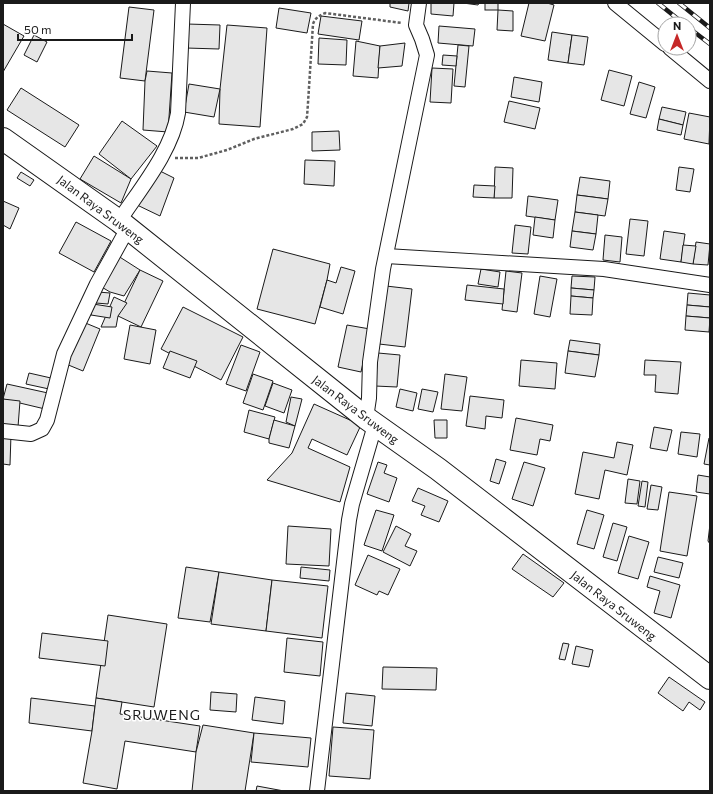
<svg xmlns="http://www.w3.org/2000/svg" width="713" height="794" font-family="Commissioner,sans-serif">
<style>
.building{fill:#e6e6e6;stroke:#1a1a1a}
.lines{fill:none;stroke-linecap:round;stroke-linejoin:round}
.minor-casing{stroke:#1a1a1a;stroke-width:16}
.trunk-casing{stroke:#1a1a1a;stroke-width:24}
.path{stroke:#5f5f5f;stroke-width:2.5;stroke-dasharray:3 2;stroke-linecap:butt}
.minor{stroke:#fff;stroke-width:14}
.trunk{stroke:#fff;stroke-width:22}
.rail-casing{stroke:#1a1a1a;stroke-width:4.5}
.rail{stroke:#fff;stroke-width:3;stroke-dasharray:9;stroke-linecap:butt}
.labels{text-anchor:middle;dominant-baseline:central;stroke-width:3;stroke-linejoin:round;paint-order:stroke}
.street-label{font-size:12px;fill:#1a1a1a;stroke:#fff}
.quarter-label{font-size:14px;letter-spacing:1px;fill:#1a1a1a;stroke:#fff}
</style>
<rect width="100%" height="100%" fill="#fff"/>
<g class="building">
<polygon points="390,3 409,3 408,11 390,7"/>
<polygon points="431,3 454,3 453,16 431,14"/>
<polygon points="463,3 479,3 478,5"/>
<rect x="485" y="3" width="13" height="7"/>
<polygon points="529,3 547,3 554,5 545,41 521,36"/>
<polygon points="129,7 154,10 145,81 120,78"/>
<polygon points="279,8 311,13 307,33 276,28"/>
<polygon points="498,10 513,11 513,31 497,30"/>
<polygon points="321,16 362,21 359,40 318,34"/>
<polygon points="3,24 24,36 3,72"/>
<polygon points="187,24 220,25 219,49 186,48"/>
<polygon points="227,25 267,28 260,127 219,124 220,89"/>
<polygon points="439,26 475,29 473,46 438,43"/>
<polygon points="552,32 572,35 568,63 548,60"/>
<polygon points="34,35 47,42 37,62 24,55"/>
<polygon points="572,35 588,37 584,65 568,63"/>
<polygon points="319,38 347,40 346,65 318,64"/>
<polygon points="356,41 380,46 378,78 353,76"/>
<polygon points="405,43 402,66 378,68 380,46"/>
<polygon points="458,45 469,46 465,87 454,86"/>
<polygon points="443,55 457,56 456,66 442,65"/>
<polygon points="432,68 453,69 451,103 430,102"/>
<polygon points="609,70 632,76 624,106 601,100"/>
<polygon points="147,71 172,73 168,132 143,130 145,81"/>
<polygon points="514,77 542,82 539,102 511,97"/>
<polygon points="639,82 655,87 646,118 630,114"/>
<polygon points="189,84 220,89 214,117 184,112"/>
<polygon points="21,88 79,125 65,147 7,110"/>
<polygon points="509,101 540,108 535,129 504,122"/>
<polygon points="662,107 686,112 683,125 659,119"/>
<polygon points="689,113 710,117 709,144 684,139"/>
<polygon points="659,119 683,125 681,135 657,130"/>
<polygon points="122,121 157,146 131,179 99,154"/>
<polygon points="339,131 340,150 312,151 312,132"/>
<polygon points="94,156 131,179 121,203 80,179"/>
<polygon points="305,160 335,161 334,186 304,184"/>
<polygon points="495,167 513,168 512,198 494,198"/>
<polygon points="679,167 694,169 690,192 676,190"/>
<polygon points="156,169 174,178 160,216 135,204"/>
<polygon points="21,172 34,180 30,186 17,178"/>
<polygon points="580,177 610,181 608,199 577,195"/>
<polygon points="474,185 495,186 494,198 473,197"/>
<polygon points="577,195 608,199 605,216 575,212"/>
<polygon points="528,196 558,200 555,220 526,216"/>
<polygon points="3,201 19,208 10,229 3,225"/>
<polygon points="575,212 598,215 596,234 572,231"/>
<polygon points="535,217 555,220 553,238 533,235"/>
<polygon points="630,219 648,221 644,256 626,254"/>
<polygon points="76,222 111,241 94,272 59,253"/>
<polygon points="515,225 531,227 528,254 512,253"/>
<polygon points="572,231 596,234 593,250 570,247"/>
<polygon points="664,231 685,234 681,262 660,259"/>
<polygon points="605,235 622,237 620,262 603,260"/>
<polygon points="696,242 710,244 708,265 693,264"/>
<polygon points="683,245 696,246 693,264 681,262"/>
<polygon points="273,249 330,264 327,280 315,324 257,309"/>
<polygon points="115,254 140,270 124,296 110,292 100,286"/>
<polygon points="341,267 355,271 343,314 320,307 327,280 336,283"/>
<polygon points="481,269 500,272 498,287 478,284"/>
<polygon points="140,270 163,281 141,327 118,316"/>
<polygon points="506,271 522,273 517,312 502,310"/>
<polygon points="540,276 557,279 550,317 534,314"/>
<polygon points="572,276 595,277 594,290 571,288"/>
<polygon points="467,285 504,289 503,304 465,300"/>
<polygon points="386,286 412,289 405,347 379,344"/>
<polygon points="571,288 594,290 593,298 571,296"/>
<polygon points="98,292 110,293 108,304 96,303"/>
<polygon points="688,293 710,295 710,307 687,305"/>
<polygon points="571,296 593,298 592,315 570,314"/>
<polygon points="114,297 127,303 118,316 116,327 101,327"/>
<polygon points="93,304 112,307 110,318 91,315"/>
<polygon points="687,305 710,307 710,318 686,316"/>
<polygon points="183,307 243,337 221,380 161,349"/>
<polygon points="686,316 710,318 709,332 685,330"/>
<polygon points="83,322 100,329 83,371 66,364"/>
<polygon points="130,325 156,330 150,364 124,359"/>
<polygon points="347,325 370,329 361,372 338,367"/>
<polygon points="570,340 600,344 599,355 568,351"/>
<polygon points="241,345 260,352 246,391 226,384"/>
<polygon points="170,351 197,361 190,378 163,368"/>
<polygon points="568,351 599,355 595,377 565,373"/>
<polygon points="378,353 400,355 397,387 375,386"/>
<polygon points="521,360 557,363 555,389 519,386"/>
<polygon points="645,360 681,362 678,394 655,392 656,375 644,375"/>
<polygon points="29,373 51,378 49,389 26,384"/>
<polygon points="253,374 273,381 263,410 243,403"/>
<polygon points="445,374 467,377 462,411 441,409"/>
<polygon points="273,383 292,390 284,413 265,406"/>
<polygon points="7,384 48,393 45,409 3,399"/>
<polygon points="400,389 417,393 413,411 396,407"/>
<polygon points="422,389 438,392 433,412 418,409"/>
<polygon points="470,396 504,400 502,418 486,416 485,429 466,426"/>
<polygon points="291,397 302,399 295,426 286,422"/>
<polygon points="3,399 20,401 18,427 3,425"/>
<polygon points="314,404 361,425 347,455 312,439 308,448 350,467 340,502 267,480 292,453"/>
<polygon points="249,410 275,417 269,439 244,432"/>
<polygon points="516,418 553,425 550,441 540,439 537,455 510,450"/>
<polygon points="274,420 295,426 289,448 269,443 269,439"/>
<polygon points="434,420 447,420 447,438 435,438"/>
<polygon points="654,427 672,430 667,451 650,448"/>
<polygon points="681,432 700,434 697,457 678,454"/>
<polygon points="3,434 11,434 10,465 3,464"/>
<polygon points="709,438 710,438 710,465 704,464"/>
<polygon points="617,442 633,445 627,475 605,470 599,499 575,494 583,452 614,458"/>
<polygon points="496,459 506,462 499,484 490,481"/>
<polygon points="378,462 387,465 384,473 397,478 389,502 367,494"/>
<polygon points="524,462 545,468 533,506 512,499"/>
<polygon points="698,475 710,477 710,494 696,492"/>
<polygon points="628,479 640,481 637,504 625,503"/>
<polygon points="642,481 648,482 645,507 638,506"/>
<polygon points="651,485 662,487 658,510 647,509"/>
<polygon points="418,488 448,501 439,522 421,515 425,506 412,501"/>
<polygon points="669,492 697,496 687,556 660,551"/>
<polygon points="376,510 394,515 382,551 364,545"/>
<polygon points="587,510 604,515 594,549 577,544"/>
<polygon points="613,523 627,527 617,561 603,557"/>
<polygon points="710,524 710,544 708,541"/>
<polygon points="288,526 331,529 329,566 286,564"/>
<polygon points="396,526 411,534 405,546 417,551 410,566 383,552"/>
<polygon points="629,536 649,542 638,579 618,573"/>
<polygon points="523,554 564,583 553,597 512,569"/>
<polygon points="368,555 400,569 388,595 379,591 377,595 355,585"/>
<polygon points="658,557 683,563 679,578 654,572"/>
<polygon points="186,567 219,572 210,622 178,618"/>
<polygon points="301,567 330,570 329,581 300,578"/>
<polygon points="219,572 272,580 266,631 211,624"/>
<polygon points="650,576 680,585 671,618 654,613 660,591 647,587"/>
<polygon points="272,580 328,586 322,638 266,631"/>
<polygon points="108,615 167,624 154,707 96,698"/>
<polygon points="42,633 108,641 105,666 39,658"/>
<polygon points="287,638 323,642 320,676 284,672"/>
<polygon points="563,643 569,644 565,660 559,659"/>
<polygon points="576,646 593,650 589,667 572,664"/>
<polygon points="383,667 437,668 436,690 382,689"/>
<polygon points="669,677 705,702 700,710 689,702 683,711 658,693"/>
<polygon points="211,692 237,694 236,712 210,710"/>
<polygon points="346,693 375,696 372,726 343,723"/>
<polygon points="255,697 285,701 283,724 252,720"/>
<polygon points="31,698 95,706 92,731 29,723"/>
<polygon points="96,698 122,702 120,714 200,726 196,752 125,741 117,789 83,783 92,731"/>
<polygon points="203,725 254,733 245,791 192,791 196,752"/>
<polygon points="333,727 374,730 370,779 329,776"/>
<polygon points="254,733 311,738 308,767 251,762"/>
<polygon points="257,786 284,791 256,791"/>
</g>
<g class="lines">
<g class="minor-casing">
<g id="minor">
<polyline points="615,3 665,44"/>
<polyline points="670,48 710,81"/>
<path d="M 119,221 C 140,189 172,151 178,113 L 183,3"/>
<polyline points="386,256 604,269 710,285"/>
<polyline points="366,418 369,398 370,362 383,269 427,55 422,39 416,25 419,3"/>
<polyline points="3,431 31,434 42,429 47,420 64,354 97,284 128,228"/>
<polyline points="317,791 349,520 352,504 375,425"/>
</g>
</g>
<g class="trunk-casing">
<polyline id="trunk" points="3,139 119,221 366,418 438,469 710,678"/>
</g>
<path class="path" d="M 175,158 L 198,158 L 227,150 L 254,139 L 293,129 L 303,124 L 307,117 L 308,103 L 313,24 C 315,18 319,16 325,13 L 402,23"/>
<use href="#minor" class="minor"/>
<use href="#trunk" class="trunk"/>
<g class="rail-casing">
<g id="rail">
<polyline points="658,3 684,24"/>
<polyline points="679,3 710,28"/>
<polyline points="689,28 710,44"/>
</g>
</g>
<use href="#rail" class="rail"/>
</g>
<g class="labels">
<g class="street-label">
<text transform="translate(101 209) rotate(37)">Jalan Raya Sruweng</text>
<text transform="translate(356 409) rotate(37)">Jalan Raya Sruweng</text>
<text transform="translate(614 605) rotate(38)">Jalan Raya Sruweng</text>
</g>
<g class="quarter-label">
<text x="162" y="714">SRUWENG</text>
</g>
</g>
<rect width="713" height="794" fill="none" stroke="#1a1a1a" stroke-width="8"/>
<g transform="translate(677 36)"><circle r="19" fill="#ffffff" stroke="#a3a3a3"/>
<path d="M0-3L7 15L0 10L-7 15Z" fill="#c62828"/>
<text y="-6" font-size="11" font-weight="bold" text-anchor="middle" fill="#1a1a1a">N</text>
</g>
<path d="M18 34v6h114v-6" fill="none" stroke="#1a1a1a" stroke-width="2"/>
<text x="24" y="34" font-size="12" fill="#1a1a1a" stroke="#ffffff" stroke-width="3" paint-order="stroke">50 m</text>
</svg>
